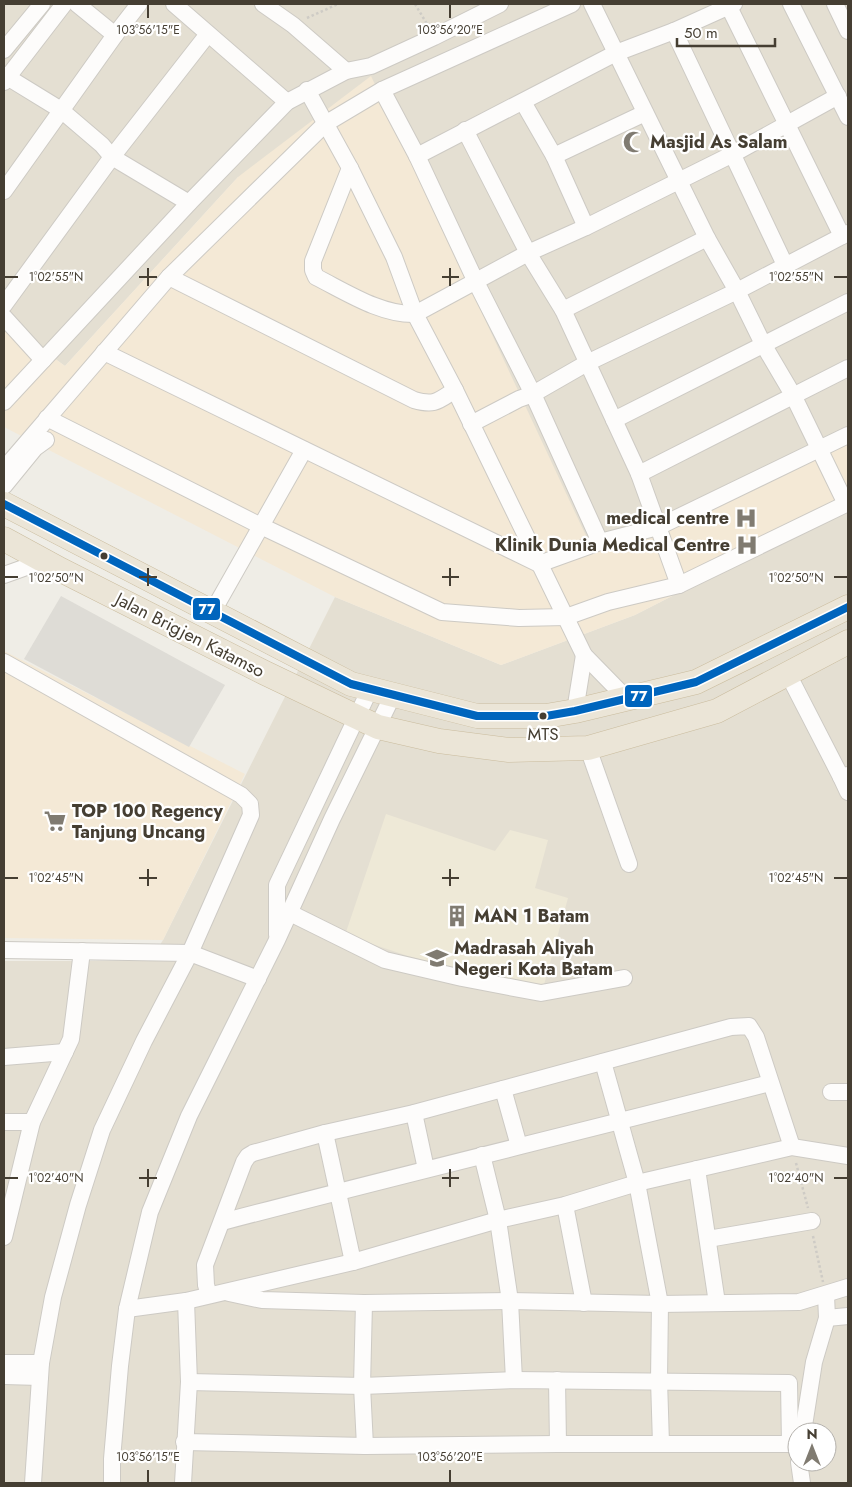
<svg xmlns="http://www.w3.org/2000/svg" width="852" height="1487" font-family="Jost,sans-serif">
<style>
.residential{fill:#e4dfd2;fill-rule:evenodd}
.commercial{fill:#f4e9d6}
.education{fill:#eee9d7}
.parking{fill:#dedcd6}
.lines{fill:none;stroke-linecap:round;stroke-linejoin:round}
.minor-casing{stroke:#cdcac4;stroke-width:18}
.highway-casing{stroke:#cabc9e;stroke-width:25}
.path{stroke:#cecbc5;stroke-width:2.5;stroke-dasharray:2.5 2.5;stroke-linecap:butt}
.minor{stroke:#fdfcfb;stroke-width:16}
.highway{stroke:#ebe5d7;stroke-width:24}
.bus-1-casing{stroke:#fff;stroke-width:11}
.bus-1{stroke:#0065bd;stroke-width:8}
.ticks{fill:none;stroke:#453e32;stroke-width:2}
.bus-dot{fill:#453e32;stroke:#fff;stroke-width:2}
.labels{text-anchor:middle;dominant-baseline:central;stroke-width:4.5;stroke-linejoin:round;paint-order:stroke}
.bus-label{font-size:17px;fill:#453e32;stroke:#fff}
.poi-label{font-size:18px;font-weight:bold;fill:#453e32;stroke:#fff;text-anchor:start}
.street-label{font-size:18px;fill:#453e32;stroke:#fff}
.ticks-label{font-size:12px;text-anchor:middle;fill:#453e32;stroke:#fff;stroke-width:4.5;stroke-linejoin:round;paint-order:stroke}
.line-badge{stroke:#fff;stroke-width:2}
.badge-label{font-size:14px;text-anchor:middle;font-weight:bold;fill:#fff}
</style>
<rect width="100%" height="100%" fill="#efede6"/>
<g class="residential">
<polygon points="4,4 848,4 848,442 672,527 594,553 238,177 65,366 4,322"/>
<path d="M 848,506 L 848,1483 L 4,1483 L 4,961 L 150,961 L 163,940 L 335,597 L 501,665 L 635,615 ZM 797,1432 L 827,1432 L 827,1462 L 797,1462 Z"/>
</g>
<g class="commercial">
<polygon points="371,76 594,553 672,527 848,442 848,506 635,615 501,665 335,597 4,427 4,322 65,366 238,177"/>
<polygon points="4,651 245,774 163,940 4,938"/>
</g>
<polygon class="education" points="386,814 495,851 510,830 548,840 535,888 568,898 542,992 408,956 345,935"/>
<polygon class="parking" points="61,596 225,685 189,747 24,659"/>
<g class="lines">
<g class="minor-casing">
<g id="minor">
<polyline points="77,4 115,35"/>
<polyline points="174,4 287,102"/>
<polyline points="263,4 293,25 346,71"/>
<polyline points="592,4 707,238 737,291 763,344 793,395 846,504"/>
<polyline points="791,4 848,117"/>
<polyline points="835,4 848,31"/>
<polyline points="729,7 842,236"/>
<polyline points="674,31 786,267"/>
<polyline points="4,50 42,4"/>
<polyline points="4,75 61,110 102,145 112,157 189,203"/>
<polyline points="4,82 64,4"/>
<polyline points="307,90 350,168 394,257 415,314 455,390 584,655 627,699"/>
<polyline points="382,90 417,156 476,282 533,394 600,542"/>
<polyline points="523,102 554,156 586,227"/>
<polyline points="465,130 528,253 563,310 614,420 639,474 679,585"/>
<polyline points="417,156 616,53 674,31 734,4"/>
<polyline points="554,156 645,113"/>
<path d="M 350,168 L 313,261 L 313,270 L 316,277 C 346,292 381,315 415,314 L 528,253 L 586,227 L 733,154 L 838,96"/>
<polyline points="4,191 115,35 139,4"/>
<path d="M 169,277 L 414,400 C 435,406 438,401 455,390"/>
<polyline points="4,305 112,157 208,34"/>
<polyline points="563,310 707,238"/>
<polyline points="4,317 43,360"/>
<polyline points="104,352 539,564 600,542 658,527 848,435"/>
<polyline points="4,402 189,203 287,102 346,71 371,66 434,37 500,4"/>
<polyline points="47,418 261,526 442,612 519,618 566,617 608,602 679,585 848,503"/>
<polyline points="614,420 848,302"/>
<polyline points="471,424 519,399 533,394 587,363 737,291 848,233"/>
<polyline points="4,469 169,277 325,124 382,90 572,4"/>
<polyline points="639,474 848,368"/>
<polyline points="4,486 35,448 46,440"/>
<polyline points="4,575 32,565 51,568"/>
<polyline points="213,611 304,450"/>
<polyline points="4,662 241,795 250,804 251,815 190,953 144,1041 102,1130 78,1205 53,1297 41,1363 33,1483"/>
<polyline points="788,674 841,777"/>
<polyline points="575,711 584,655"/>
<polyline points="588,748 629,864"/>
<polyline points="848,775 841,777 848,792"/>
<polyline points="290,913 385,960 462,978 541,993 624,978"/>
<polyline points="277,935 277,885 370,689"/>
<polyline points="4,950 190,953 258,979"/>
<polyline points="4,1057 65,1052"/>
<polyline points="603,1062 637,1183 660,1304 659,1380 661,1444"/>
<polyline points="503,1089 519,1146"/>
<polyline points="831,1092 848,1092"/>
<polyline points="414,1113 426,1169"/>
<polyline points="4,1122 32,1122"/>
<polyline points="325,1133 353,1262"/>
<polyline points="482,1155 498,1220 510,1301 514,1380"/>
<polyline points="697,1169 717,1303"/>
<polyline points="565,1205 584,1303"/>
<path d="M 222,1222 C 404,1174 588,1130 770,1083"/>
<polyline points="4,1237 32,1122 71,1039 82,951"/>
<polyline points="708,1239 812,1221"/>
<polyline points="229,1293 262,1300 364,1303 510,1301 660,1304 799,1302 848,1287"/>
<polyline points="209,1295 206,1285 205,1265 244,1162 248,1156 253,1153 325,1133 414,1113 731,1027 749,1026 756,1037 792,1147"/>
<polyline points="364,1303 362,1386 365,1446"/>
<polyline points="127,1309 186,1301 353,1262 498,1220 565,1205 637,1183 792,1147 848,1156"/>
<polyline points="827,1318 848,1316"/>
<polyline points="4,1363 41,1363"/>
<polyline points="4,1376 40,1377"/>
<polyline points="557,1380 558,1444"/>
<polyline points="803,1432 814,1362 827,1318 826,1295"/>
<polyline points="184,1442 365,1446 558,1444 790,1444 789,1383 514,1380 362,1386 189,1382"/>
<polyline points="799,1462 802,1483"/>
<polyline points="112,1483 112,1459 120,1366 127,1309 150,1212 189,1116 277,940 332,819 393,695"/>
<polyline points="183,1483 189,1382 186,1301"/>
</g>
</g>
<g class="highway-casing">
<g id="highway">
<polyline points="4,504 351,684 477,716 546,716 575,711 696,682 848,607"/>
<polyline points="4,539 61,570 265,673 378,727 439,741 509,750 588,748 717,711 848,642"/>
</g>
</g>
<g class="path">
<polyline points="415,4 427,24"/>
<polyline points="307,18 338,4"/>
<polyline points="796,1163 808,1208"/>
<polyline points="813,1236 823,1282"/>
</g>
<use href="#minor" class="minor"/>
<use href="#highway" class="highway"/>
<g class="bus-1-casing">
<polyline id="bus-1" points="4,504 351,684 477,716 546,716 575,711 696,682 848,607"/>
</g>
<use href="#bus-1" class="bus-1"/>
</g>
<path class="ticks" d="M 148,5 L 148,18M 450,5 L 450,18M 148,268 L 148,286M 450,268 L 450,286M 5,277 L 18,277M 139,277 L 157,277M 442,277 L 459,277M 834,277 L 847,277M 148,568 L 148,586M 450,568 L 450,586M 5,577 L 18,577M 139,577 L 157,577M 442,577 L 459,577M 834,577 L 847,577M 148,869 L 148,886M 450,869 L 450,886M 5,878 L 18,878M 139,878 L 157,878M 442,878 L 459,878M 834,878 L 847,878M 148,1169 L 148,1187M 450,1169 L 450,1187M 5,1178 L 18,1178M 139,1178 L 157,1178M 442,1178 L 459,1178M 834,1178 L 847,1178M 148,1470 L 148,1482M 450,1470 L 450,1482"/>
<defs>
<g id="mosque-bare" transform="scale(1.725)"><path d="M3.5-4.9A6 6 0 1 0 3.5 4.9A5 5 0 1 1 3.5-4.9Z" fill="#807b71" stroke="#fff" stroke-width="2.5" paint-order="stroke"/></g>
<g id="hospital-bare" transform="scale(1.725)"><path d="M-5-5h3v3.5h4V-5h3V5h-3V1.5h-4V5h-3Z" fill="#807b71" stroke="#fff" stroke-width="2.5" paint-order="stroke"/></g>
<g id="supermarket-bare" transform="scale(1.725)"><path d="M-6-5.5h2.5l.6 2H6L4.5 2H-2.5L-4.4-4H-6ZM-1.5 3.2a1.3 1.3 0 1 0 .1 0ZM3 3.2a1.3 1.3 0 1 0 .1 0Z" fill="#807b71" stroke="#fff" stroke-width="2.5" paint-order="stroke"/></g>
<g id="building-bare" transform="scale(1.725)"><path d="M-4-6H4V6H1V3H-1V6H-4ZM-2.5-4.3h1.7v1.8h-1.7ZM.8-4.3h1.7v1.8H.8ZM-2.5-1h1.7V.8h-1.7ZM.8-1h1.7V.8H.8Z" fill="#807b71" stroke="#fff" stroke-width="2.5" paint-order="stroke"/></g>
<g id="school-bare" transform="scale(1.725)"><path d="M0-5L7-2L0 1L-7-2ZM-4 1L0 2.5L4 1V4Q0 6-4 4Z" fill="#807b71" stroke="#fff" stroke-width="2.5" paint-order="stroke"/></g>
</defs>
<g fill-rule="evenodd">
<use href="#mosque-bare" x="634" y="142"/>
<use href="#hospital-bare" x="746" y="518"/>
<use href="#hospital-bare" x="747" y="545"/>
<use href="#supermarket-bare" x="55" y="821"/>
<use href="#building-bare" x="457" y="916"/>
<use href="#school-bare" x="437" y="958"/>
</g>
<g class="bus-dot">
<circle cx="104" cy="556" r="4.5"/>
<circle cx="543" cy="716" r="4.5"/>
</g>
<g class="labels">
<g class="bus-label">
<text x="543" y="734">MTS</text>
</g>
<g class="poi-label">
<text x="650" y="142">Masjid As Salam</text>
<text x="729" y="518" text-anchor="end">medical centre</text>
<text x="730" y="545" text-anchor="end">Klinik Dunia Medical Centre</text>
<text x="72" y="811">TOP 100 Regency<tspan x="72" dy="21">Tanjung Uncang</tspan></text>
<text x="474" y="916">MAN 1 Batam</text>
<text x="454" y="948">Madrasah Aliyah<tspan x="454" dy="21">Negeri Kota Batam</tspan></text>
</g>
<g class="street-label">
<text transform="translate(190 635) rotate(27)">Jalan Brigjen Katamso</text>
</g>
</g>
<g class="ticks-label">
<text x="148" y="34">103°56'15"E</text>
<text x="450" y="34">103°56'20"E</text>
<text x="56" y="281">1°02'55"N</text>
<text x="796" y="281">1°02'55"N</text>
<text x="56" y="582">1°02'50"N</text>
<text x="796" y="582">1°02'50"N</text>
<text x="56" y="882">1°02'45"N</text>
<text x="796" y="882">1°02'45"N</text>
<text x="56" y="1182">1°02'40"N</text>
<text x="796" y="1182">1°02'40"N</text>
<text x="148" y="1461">103°56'15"E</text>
<text x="450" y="1461">103°56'20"E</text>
</g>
<g class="line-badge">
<rect x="192" y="597" width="29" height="24" rx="5" fill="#0065bd"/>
<rect x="624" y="684" width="29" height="24" rx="5" fill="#0065bd"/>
</g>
<g class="badge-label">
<text x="207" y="614">77</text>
<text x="639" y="701">77</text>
</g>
<rect width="852" height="1487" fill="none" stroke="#453e32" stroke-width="10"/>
<g transform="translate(812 1447)"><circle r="24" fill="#ffffff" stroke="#b5b2ad"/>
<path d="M0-4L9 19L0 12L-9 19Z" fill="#807b71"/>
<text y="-8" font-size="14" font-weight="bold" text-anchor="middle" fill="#453e32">N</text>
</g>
<path d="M677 38v8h98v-8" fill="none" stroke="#453e32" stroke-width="2.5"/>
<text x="684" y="38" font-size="15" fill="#453e32" stroke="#ffffff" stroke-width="4" paint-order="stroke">50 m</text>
</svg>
